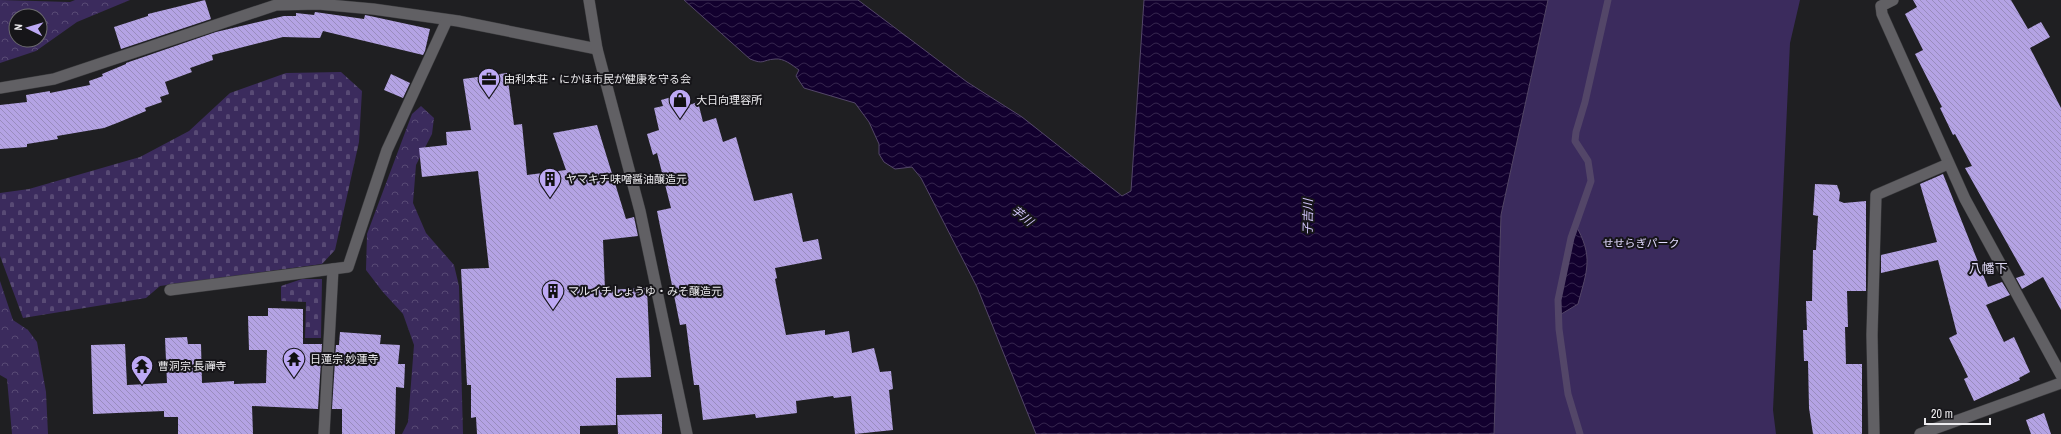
<svg xmlns="http://www.w3.org/2000/svg" width="2061" height="434" font-family="'Archivo Narrow','Noto Sans JP',sans-serif">
<style>
.forest{fill:url(#forest-crowns);fill-rule:evenodd}
.cemetery{fill:url(#cemetery-stones)}
.park{fill:#3b2b5d}
.water{fill:url(#water-waves);stroke:#534668}
.lines{fill:none;stroke-linecap:round;stroke-linejoin:round}
.stream{stroke:#534668;stroke-width:7}
.building{fill:url(#building-back-hatch)}
.minor-casing{stroke:#3b3b3e;stroke-width:12}
.tertiary-casing{stroke:#3b3b3e;stroke-width:12}
.minor{stroke:#616064;stroke-width:11}
.tertiary{stroke:#616064;stroke-width:11}
.labels{text-anchor:middle;dominant-baseline:central;stroke-width:4;stroke-linejoin:round;paint-order:stroke}
.poi-label{font-size:11px;fill:#ecebee;stroke:#161519;text-anchor:start}
.park-label{font-size:11px;fill:#e2dafe;stroke:#161519}
.water-label{font-size:12px;font-style:italic;fill:#d1c4f9;stroke:#161519}
.quarter-label{font-size:13px;fill:#e0daf7;stroke:#161519}
</style>
<defs>
<pattern id="forest-crowns" width="20" height="18" patternUnits="userSpaceOnUse"><rect width="20" height="18" fill="#3b2b5d"/><path d="M2 6a3 3 0 1 1 6 0M12 15a3 3 0 1 1 6 0" fill="none" stroke="#584a75"/></pattern>
<pattern id="cemetery-stones" width="16" height="16" patternUnits="userSpaceOnUse"><rect width="16" height="16" fill="#3b2b5d"/><path d="M2 7V4a2 2 0 0 1 4 0v3zM10 15v-3a2 2 0 0 1 4 0v3z" fill="#584a75"/></pattern>
<pattern id="water-waves" width="16" height="10" patternUnits="userSpaceOnUse"><rect width="16" height="10" fill="#12002e"/><path d="M0 5q4-4 8 0t8 0" fill="none" stroke="#35254d"/></pattern>
<pattern id="building-back-hatch" width="6" height="6" patternUnits="userSpaceOnUse"><rect width="6" height="6" fill="#b4a3e4"/><path d="M-1 5l2 2M0 0l6 6M5-1l2 2" fill="none" stroke="#998cbd"/></pattern>
</defs>
<rect width="100%" height="100%" fill="#1f1f22"/>
<g class="forest">
<path d="M 0,0 L 70,2 L 75,0 L 130,0 L 77,22 L 36,51 L 0,63 ZM 16,16 L 40,16 L 40,40 L 16,40 Z"/>
<polygon points="421,106 434,118 432,134 416,165 413,203 426,233 454,265 459,286 463,434 402,434 408,422 414,345 403,314 382,291 366,270 367,234 412,114"/>
<polygon points="0,281 13,320 28,330 37,342 46,392 48,434 12,434 7,379 0,375"/>
</g>
<g class="cemetery">
<polygon points="341,72 362,91 359,142 335,250 322,264 160,286 146,298 23,318 0,256 0,193 29,189 140,157 189,131 230,93 286,73"/>
<polygon points="302,279 322,279 321,338 305,338 306,302 281,301 281,286"/>
</g>
<polygon class="park" points="1548,0 1800,0 1790,43 1773,410 1776,434 1494,434 1501,215"/>
<g class="water">
<path d="M 684,0 L 858,0 L 967,82 L 1022,117 L 1122,196 L 1131,191 L 1144,0 L 1548,0 L 1501,215 L 1494,434 L 1036,434 L 977,287 L 921,178 L 912,167 L 895,169 L 884,162 L 879,154 L 879,144 L 869,122 L 855,103 L 804,88 L 796,76 L 799,70 C 792,65 784,58 775,59 C 761,60 765,65 750,59 Z"/>
<path d="M 1575,224 C 1594,257 1587,270 1578,304 L 1558,316 L 1558,300 Z"/>
</g>
<g class="lines">
<polyline class="stream" points="1580,434 1568,394 1559,329 1558,300 1571,238 1591,181 1588,161 1575,141 1576,132 1585,102 1608,0"/>
</g>
<g class="building">
<polygon points="205,0 211,19 121,49 114,27 148,16 148,14"/>
<polygon points="1913,0 2011,0 2028,29 2041,22 2050,37 2030,48 2061,108 2061,310 2043,277 2022,289 2016,278 2025,275 1965,168 1972,166 1955,134 1953,135 1940,108 1942,107 1915,54 1923,50 1905,14 1917,7"/>
<polygon points="315,12 364,19 365,15 370,16 430,29 425,51 423,55 323,31 320,38 283,37 212,55 213,60 190,68 192,72 165,82 169,94 160,97 162,102 145,108 146,111 117,123 104,128 57,136 58,139 27,144 27,147 0,149 0,105 27,102 26,95 50,91 50,93 90,85 89,81 103,76 102,74 126,64 126,63 216,32 284,16 296,16 296,13 314,15"/>
<polygon points="507,73 514,125 522,124 527,175 566,170 553,133 597,125 626,219 634,217 638,236 603,240 605,290 647,288 651,377 616,378 616,425 580,426 580,434 477,434 476,417 471,418 471,385 467,385 461,269 489,268 478,171 422,177 419,148 447,145 446,132 471,130 463,79"/>
<polygon points="391,74 410,83 403,98 384,90"/>
<polygon points="686,93 689,105 698,102 703,122 716,118 723,142 736,137 754,201 792,193 803,242 818,239 822,259 775,268 777,278 775,279 786,335 825,330 825,335 849,331 852,353 874,348 880,372 891,371 893,389 889,390 893,430 855,434 851,396 834,398 833,396 796,401 797,413 756,418 755,414 703,420 699,385 694,385 686,324 680,325 657,211 671,208 657,153 653,155 647,134 659,130 654,108 663,106 661,100"/>
<polygon points="1943,174 1988,287 2002,282 2010,295 1986,305 2004,342 2014,337 2030,372 2019,378 2020,380 1974,401 1964,379 1968,377 1949,338 1957,334 1938,260 1881,273 1881,255 1937,242 1920,184"/>
<polygon points="1815,184 1837,185 1840,193 1839,201 1844,203 1866,201 1866,291 1847,291 1848,327 1845,327 1846,364 1862,364 1862,434 1813,434 1809,408 1808,361 1804,361 1803,330 1807,330 1806,301 1812,301 1813,250 1816,250 1818,216 1813,215"/>
<polygon points="268,308 303,309 303,344 322,344 318,409 252,406 253,434 178,434 178,417 164,417 164,411 93,414 91,345 125,344 127,385 167,383 165,338 187,337 188,344 201,344 202,383 234,381 234,384 266,383 267,350 249,350 248,316 268,316"/>
<polygon points="340,332 381,335 380,344 400,345 398,364 405,364 404,388 396,387 395,434 342,434 342,409 332,409 336,345 339,345"/>
<polygon points="2044,413 2051,434 2031,434 2026,420"/>
<polygon points="662,414 662,434 618,434 617,415"/>
</g>
<g class="lines">
<g class="minor-casing">
<g id="minor">
<polyline points="1893,0 1881,6 1882,14 1965,199 2061,375"/>
<polyline points="0,88 54,79 276,5 318,4 373,9 458,21 597,49"/>
<polyline points="170,290 348,267 387,150 447,20"/>
<polyline points="324,434 333,269"/>
<polyline points="1874,434 1872,335 1876,195 1948,164"/>
<polyline points="1920,434 2061,383"/>
</g>
</g>
<g class="tertiary-casing">
<polyline id="tertiary" points="589,0 597,49 640,211 687,434"/>
</g>
<use href="#minor" class="minor"/>
<use href="#tertiary" class="tertiary"/>
</g>
<defs>
<g id="office-pin" transform="scale(1.15)"><path d="M0 17L-7.5 6A9.5 9.5 0 1 1 7.5 6Z" fill="#bda9f5" stroke="#161519"/><path d="M-6-3h4V-5.5h4V-3h4V5H-6ZM-1-4.5V-3h2v-1.5ZM-6 0V1H6V0Z" fill="#111"/></g>
<g id="shop-pin" transform="scale(1.15)"><path d="M0 17L-7.5 6A9.5 9.5 0 1 1 7.5 6Z" fill="#bda9f5" stroke="#161519"/><path d="M-5-2.5h2.3a2.7 3.5 0 0 1 5.4 0H5L5.5 6h-11ZM-1.5-2.5h3a1.5 2.3 0 0 0-3 0Z" fill="#111"/></g>
<g id="building-pin" transform="scale(1.15)"><path d="M0 17L-7.5 6A9.5 9.5 0 1 1 7.5 6Z" fill="#bda9f5" stroke="#161519"/><path d="M-4-6H4V6H1V3H-1V6H-4ZM-2.5-4.3h1.7v1.8h-1.7ZM.8-4.3h1.7v1.8H.8ZM-2.5-1h1.7V.8h-1.7ZM.8-1h1.7V.8H.8Z" fill="#111"/></g>
<g id="temple-pin" transform="scale(1.15)"><path d="M0 17L-7.5 6A9.5 9.5 0 1 1 7.5 6Z" fill="#bda9f5" stroke="#161519"/><path d="M0-6L5-2H3V0L6.5 2.5H4V6H1.5V3h-3V6H-4V2.5H-6.5L-3 0V-2H-5Z" fill="#111"/></g>
</defs>
<g fill-rule="evenodd">
<use href="#office-pin" x="489" y="79"/>
<use href="#shop-pin" x="680" y="100"/>
<use href="#building-pin" x="550" y="179"/>
<use href="#building-pin" x="553" y="291"/>
<use href="#temple-pin" x="294" y="359"/>
<use href="#temple-pin" x="142" y="366"/>
</g>
<g class="labels">
<g class="poi-label">
<text x="504" y="79">由利本荘・にかほ市民が健康を守る会</text>
<text x="696" y="100">大日向理容所</text>
<text x="566" y="179">ヤマキチ味噌醤油醸造元</text>
<text x="568" y="291">マルイチしょうゆ・みそ醸造元</text>
<text x="310" y="359">日蓮宗 妙蓮寺</text>
<text x="158" y="366">曹洞宗 長禪寺</text>
</g>
<g class="park-label">
<text x="1641" y="243">せせらぎパーク</text>
</g>
<g class="water-label">
<text transform="translate(1022 216) rotate(39)">芋川</text>
<text transform="translate(1308 217) rotate(-89)">子吉川</text>
</g>
<g class="quarter-label">
<text x="1988" y="268">八幡下</text>
</g>
</g>
<g transform="translate(28 28) rotate(275)"><circle r="19" fill="#161519" stroke="#6c6b6e"/>
<path d="M0-3L7 15L0 10L-7 15Z" fill="#bda9f5"/>
<text y="-6" font-size="11" font-weight="bold" text-anchor="middle" fill="#ecebee">N</text>
</g>
<path d="M1925 418v6h65v-6" fill="none" stroke="#ecebee" stroke-width="2"/>
<text x="1931" y="418" font-size="12" fill="#ecebee" stroke="#161519" stroke-width="3" paint-order="stroke">20 m</text>
</svg>
